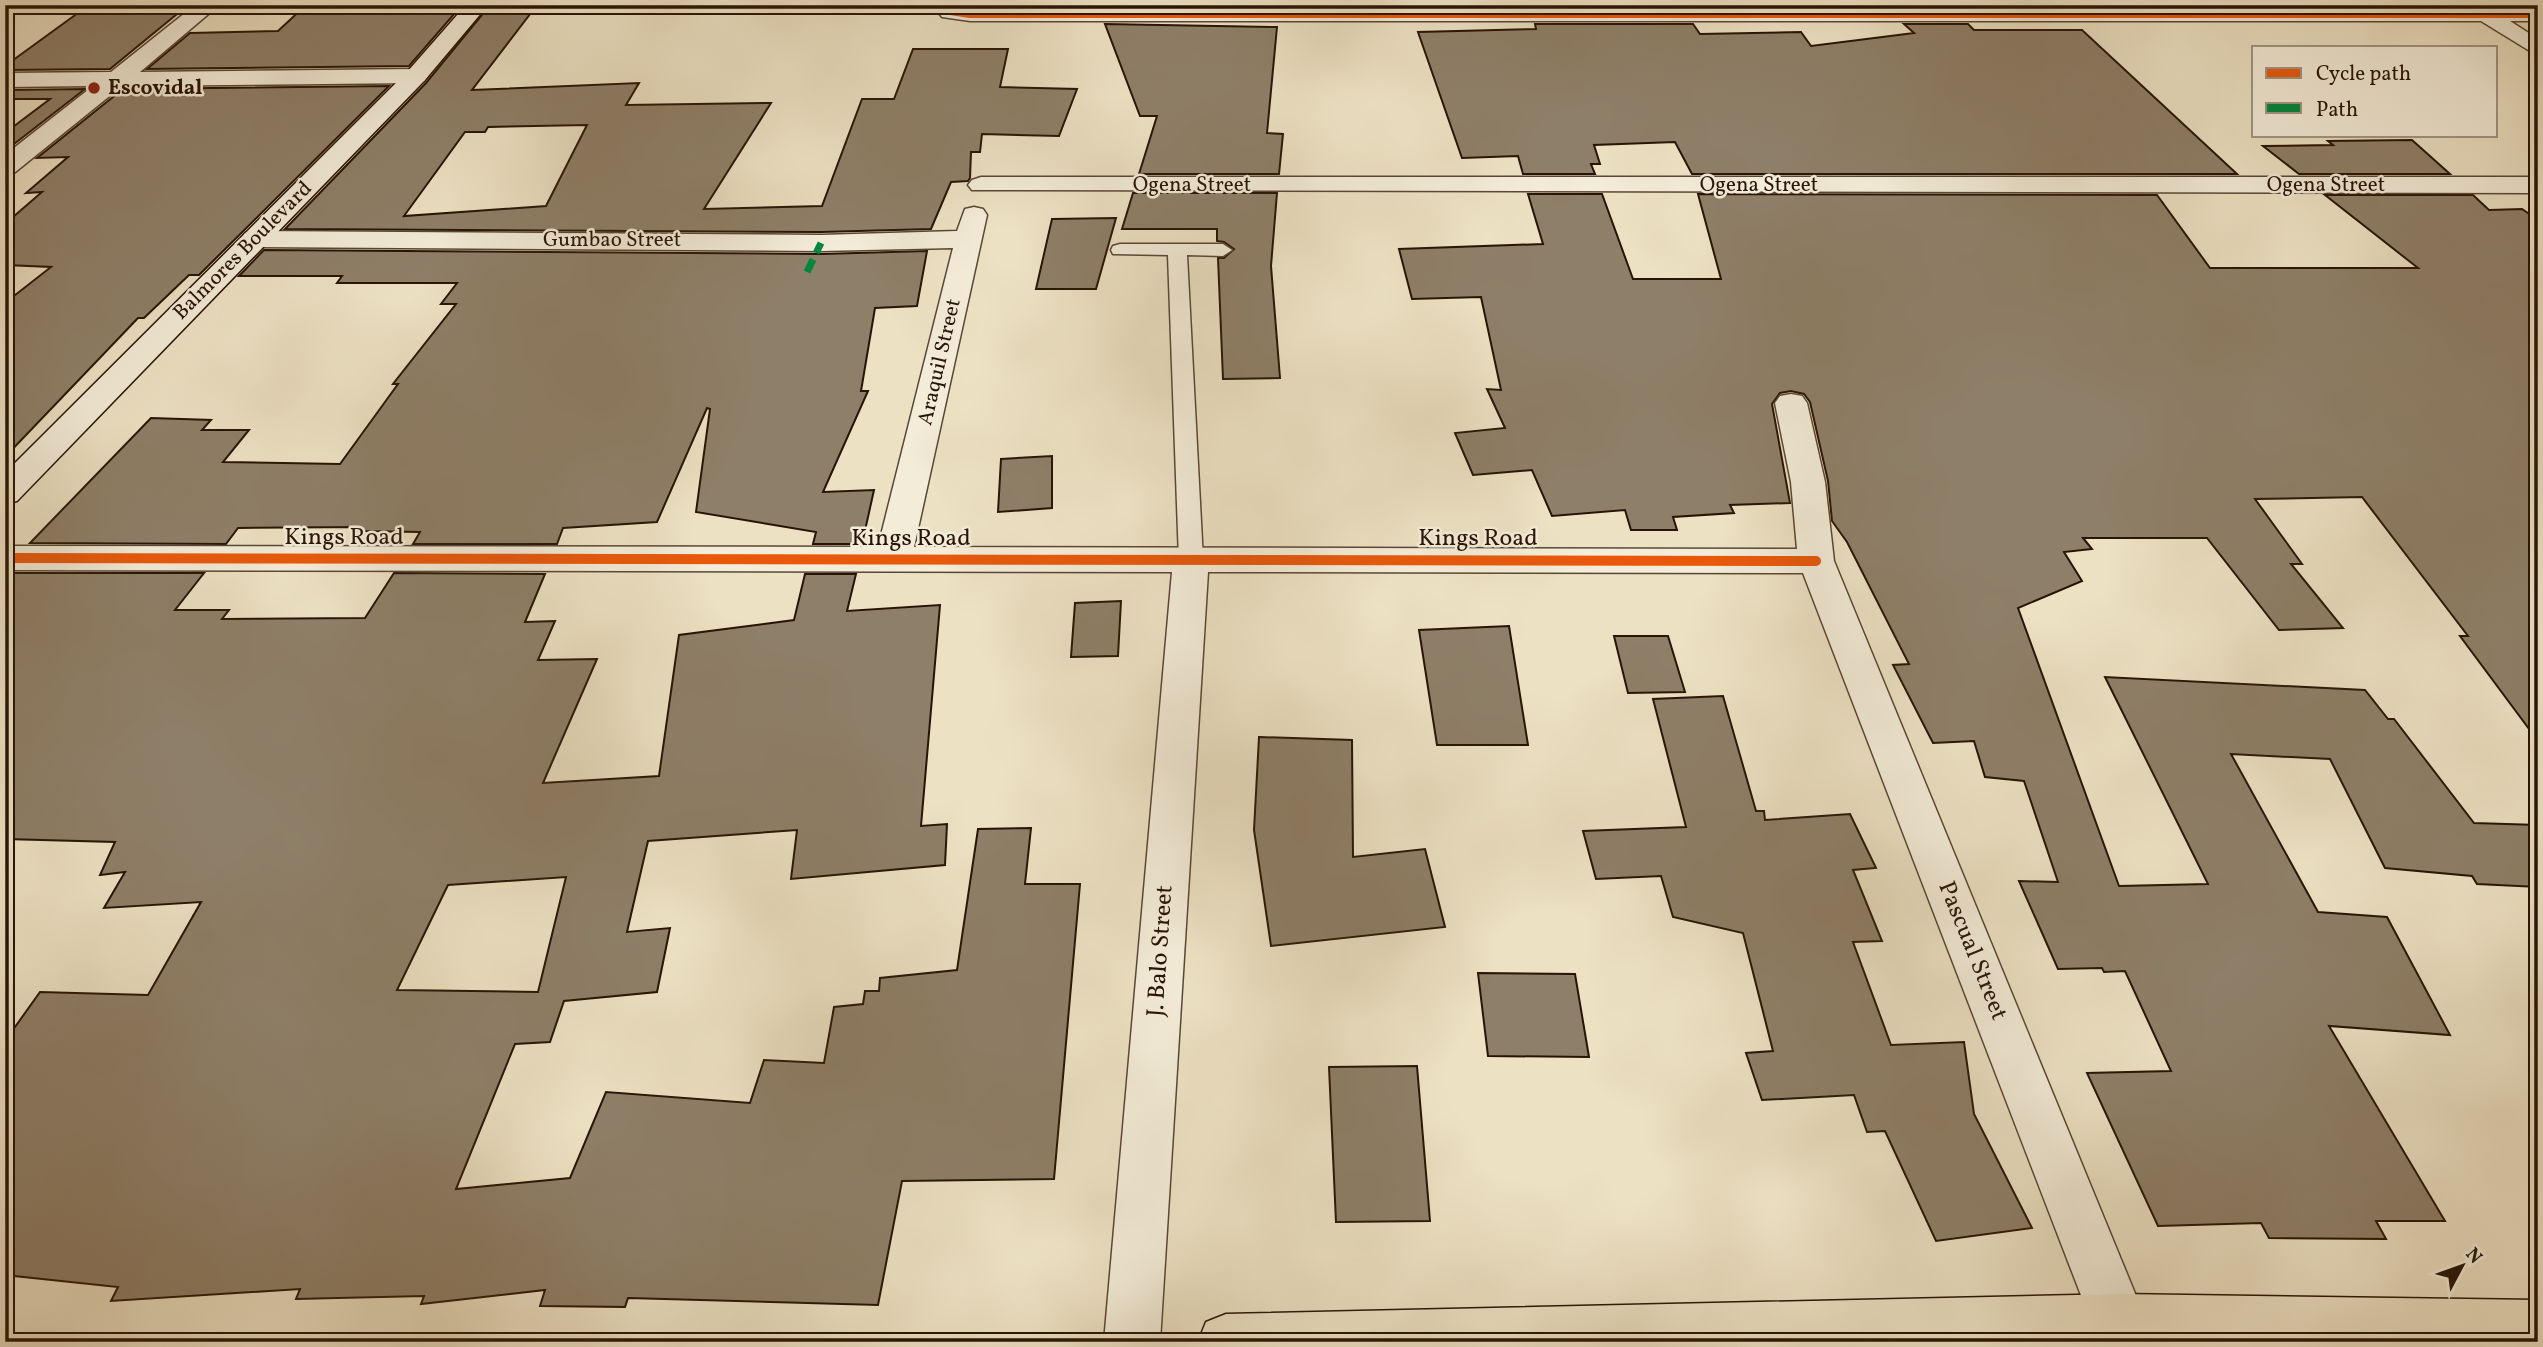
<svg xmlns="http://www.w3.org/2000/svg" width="2543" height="1347" font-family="Vollkorn,serif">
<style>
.building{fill:#8e7f68;stroke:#281406;stroke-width:2;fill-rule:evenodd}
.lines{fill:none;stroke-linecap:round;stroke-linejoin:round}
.service-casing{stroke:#594735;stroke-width:3}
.minor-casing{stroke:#594735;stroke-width:3}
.secondary-casing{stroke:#281406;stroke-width:3}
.primary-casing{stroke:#281406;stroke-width:3}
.service{fill:#f3ecd8;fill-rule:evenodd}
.minor{fill:#f3ecd8;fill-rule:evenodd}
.secondary{fill:#f3ecd8;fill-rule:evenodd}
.primary{fill:#ece1c3;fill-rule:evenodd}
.quiet{stroke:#00873e;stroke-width:7;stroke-dasharray:14 7;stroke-linecap:butt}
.cycleway-far1-casing{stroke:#f3ecd8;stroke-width:9}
.cycleway-casing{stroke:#f3ecd8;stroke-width:15}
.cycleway-far1{stroke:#e8590c;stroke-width:6}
.cycleway{stroke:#e8590c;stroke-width:10}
.poi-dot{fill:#8f2418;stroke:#f3ecd8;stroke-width:2.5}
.labels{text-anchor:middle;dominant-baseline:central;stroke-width:5;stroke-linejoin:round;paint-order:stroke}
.far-poi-label{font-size:21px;font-weight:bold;fill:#281406;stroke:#f3ecd8;text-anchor:start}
.far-street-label{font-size:21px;fill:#281406;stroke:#f3ecd8}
.street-label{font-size:24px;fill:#281406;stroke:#f3ecd8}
</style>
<rect width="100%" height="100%" fill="#ece1c3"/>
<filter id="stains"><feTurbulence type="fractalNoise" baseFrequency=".00286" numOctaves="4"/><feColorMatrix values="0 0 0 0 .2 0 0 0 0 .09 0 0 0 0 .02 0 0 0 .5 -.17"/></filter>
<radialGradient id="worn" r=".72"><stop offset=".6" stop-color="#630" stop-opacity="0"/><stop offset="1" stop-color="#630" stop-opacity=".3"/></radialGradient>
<g class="building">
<polygon points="89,5 188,5 110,69 5,70 5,66"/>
<polygon points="306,5 462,5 409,66 147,69 190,33 278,31"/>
<path d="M 490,5 L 537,5 L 472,90 L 639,83 L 626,105 L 771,103 L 704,209 L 822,206 L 862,99 L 894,99 L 913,49 L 1008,49 L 1000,87 L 1077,89 L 1059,136 L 982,134 L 980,152 L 971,152 L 970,178 L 968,181 L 951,182 L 931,229 L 821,232 L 285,229 L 426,83 ZM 587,125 L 546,206 L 404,216 L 465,132 L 485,132 L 488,127 Z"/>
<polygon points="1105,24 1277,27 1267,133 1283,134 1279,174 1139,174 1157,116 1140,116"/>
<polygon points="1535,24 1693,24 1700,34 1801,32 1811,46 1914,33 1904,24 1968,24 1974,30 2082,30 2237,174 1692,174 1675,142 1594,145 1600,164 1591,164 1595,174 1523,174 1518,156 1462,158 1418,32 1536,29"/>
<polygon points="389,86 199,275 189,275 144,318 138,318 5,457 5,303 51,267 5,265 5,224 42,192 26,193 68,157 37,158 123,89"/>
<polygon points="85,89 5,151 5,133 50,99 5,99 5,90"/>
<polygon points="2412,140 2450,174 2299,174 2263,146 2333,145 2328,141"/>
<polygon points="1133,193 1277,193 1271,266 1280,378 1223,379 1218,258 1224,258 1234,249 1224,242 1217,241 1217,229 1122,229"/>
<polygon points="1528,194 1602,194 1633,279 1721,279 1698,194 2157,195 2210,268 2418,268 2325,195 2473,195 2489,210 2522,209 2538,220 2538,741 2460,636 2468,636 2362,497 2255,499 2302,564 2291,564 2343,628 2279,630 2207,538 2083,538 2092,549 2064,552 2082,581 2018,608 2119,886 2208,884 2105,677 2365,690 2388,719 2394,719 2474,823 2538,825 2538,887 2477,884 2472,876 2385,868 2330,759 2231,754 2318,912 2387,917 2450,1035 2329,1026 2445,1221 2376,1221 2386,1239 2269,1238 2261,1223 2158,1226 2087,1073 2171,1071 2125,971 2104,972 2102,968 2058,969 2019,881 2058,882 2024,781 1985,777 1974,741 1933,743 1893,665 1909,664 1847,542 1832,521 1828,481 1810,402 1804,394 1791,391 1780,393 1772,404 1790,503 1730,505 1734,513 1673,517 1677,530 1631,530 1625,510 1552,516 1532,470 1473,475 1455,433 1505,428 1487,389 1501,390 1481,297 1412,299 1399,249 1543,244"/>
<polygon points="1116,218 1096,289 1036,289 1052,219"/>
<polygon points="264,250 821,254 927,251 917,306 875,308 861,391 868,391 823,492 874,490 862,544 813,544 816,532 696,512 710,409 707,408 657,522 563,528 557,544 413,544 420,532 357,531 360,527 238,528 226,544 30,543 151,418 211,420 202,430 249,430 223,462 340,464 398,384 393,384 456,304 441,304 457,283 337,283 342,276 239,276"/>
<polygon points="1052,456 1052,508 998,512 1001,459"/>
<path d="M 5,573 L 204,573 L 175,610 L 229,610 L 222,619 L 365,618 L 394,573 L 545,574 L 525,622 L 555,621 L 538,660 L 597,659 L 543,783 L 659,776 L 679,635 L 794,620 L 805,574 L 856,574 L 847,611 L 940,605 L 921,826 L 947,824 L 945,865 L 791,879 L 797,830 L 648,841 L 627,932 L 670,928 L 657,992 L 564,1001 L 550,1042 L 515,1044 L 456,1189 L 570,1178 L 606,1092 L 750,1103 L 764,1060 L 824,1063 L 834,1007 L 863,1004 L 865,991 L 879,991 L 880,978 L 957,970 L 978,829 L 1031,828 L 1025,884 L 1080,884 L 1054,1179 L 902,1181 L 878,1305 L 628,1298 L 625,1307 L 540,1306 L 545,1290 L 421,1304 L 424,1296 L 296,1299 L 300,1289 L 111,1301 L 118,1287 L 5,1275 L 5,1041 L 40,992 L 148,995 L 201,902 L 104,908 L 125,872 L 100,875 L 115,842 L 5,839 ZM 566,877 L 538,992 L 397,990 L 448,885 Z"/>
<polygon points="1121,601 1118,656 1071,657 1075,603"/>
<polygon points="1509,626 1528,745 1437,745 1419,630"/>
<polygon points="1614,636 1668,636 1685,692 1628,693"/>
<polygon points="1723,696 1756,811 1764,811 1765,820 1850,814 1876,868 1853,870 1882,941 1853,942 1891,1045 1964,1042 1974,1114 2032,1228 1936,1241 1885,1131 1867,1132 1854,1095 1762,1100 1746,1053 1773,1051 1743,933 1673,917 1661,876 1596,879 1583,831 1686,827 1653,699"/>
<polygon points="1259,737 1352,740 1353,857 1425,849 1445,927 1271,946 1254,830"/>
<polygon points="1478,973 1575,974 1589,1057 1488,1056"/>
<polygon points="1417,1066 1430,1221 1336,1222 1329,1067"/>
</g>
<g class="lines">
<g class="service-casing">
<polygon id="service" points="1120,244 1223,244 1232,250 1223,256 1187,255 1203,560 1200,566 1182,566 1179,560 1168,255 1113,254 1111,250 1113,246"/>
</g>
<g class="minor-casing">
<g id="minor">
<polygon points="195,5 219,5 140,72 416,69 424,71 428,76 424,81 416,83 122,86 14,173 5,176 5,155 93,86 5,87 5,73 111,72"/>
<path d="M 932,5 L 970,9 L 2473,9 C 2485,4 2522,9 2538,9 L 2538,21 L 2510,21 L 2538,39 L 2538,56 L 2481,21 L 970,21 L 942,17 Z"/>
<polygon points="981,177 2538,177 2538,193 972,190 968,185 972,180"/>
<polygon points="974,207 983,209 987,215 914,547 1797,549 1791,482 1775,403 1780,396 1791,394 1802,396 1807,403 1825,482 1834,561 2155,1342 2099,1342 1803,573 1208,572 1160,1342 1104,1342 1172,572 5,570 5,546 878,547 953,248 821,251 255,247 245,245 241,239 245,233 255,231 821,235 957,231 965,209"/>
</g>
</g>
<g class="secondary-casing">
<polygon id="secondary" points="466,5 488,5 424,81 17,501 5,504 5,473 408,71"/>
</g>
<g class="primary-casing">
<polygon id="primary" points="2119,1294 2538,1300 2538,1342 1198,1342 1206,1322 1226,1314"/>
</g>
<use href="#service" class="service"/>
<use href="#minor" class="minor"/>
<use href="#secondary" class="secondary"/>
<use href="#primary" class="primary"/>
<polyline class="quiet" points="807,272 821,243"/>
<g class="cycleway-far1-casing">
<polyline id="cycleway-far1" points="942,5 950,12 970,15 2538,15"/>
</g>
<g class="cycleway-casing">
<polyline id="cycleway" points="5,558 1816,561"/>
</g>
<use href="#cycleway-far1" class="cycleway-far1"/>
<use href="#cycleway" class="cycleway"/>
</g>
<circle class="poi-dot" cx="94" cy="88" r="7"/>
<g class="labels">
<g class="far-poi-label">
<text x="108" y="88">Escovidal</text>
</g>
<g class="far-street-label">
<text x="1192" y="185">Ogena Street</text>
<text x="1759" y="185">Ogena Street</text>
<text x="2326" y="185">Ogena Street</text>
<text x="612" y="240">Gumbao Street</text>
<text transform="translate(243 251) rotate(-45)">Balmores Boulevard</text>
<text transform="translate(940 362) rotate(-77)">Araquil Street</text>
</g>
<g class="street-label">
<text x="344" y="538">Kings Road</text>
<text x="911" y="539">Kings Road</text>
<text x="1478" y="539">Kings Road</text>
<text transform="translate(1161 951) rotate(-86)">J. Balo Street</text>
<text transform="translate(1972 951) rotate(68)">Pascual Street</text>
</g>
</g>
<rect width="2543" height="1347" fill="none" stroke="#ece1c3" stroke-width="28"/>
<rect x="7" y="7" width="2529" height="1333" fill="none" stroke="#281406" stroke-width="3.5"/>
<rect x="14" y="14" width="2515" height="1319" fill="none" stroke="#281406" stroke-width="2"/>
<rect x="2252" y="46" width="245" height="91" fill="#f3ecd8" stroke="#a29684" stroke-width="2"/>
<rect x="2266" y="68" width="35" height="10" fill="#e8590c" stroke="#a29684" stroke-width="2"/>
<text x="2316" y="80" font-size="21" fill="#281406">Cycle path</text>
<rect x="2266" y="103" width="35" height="10" fill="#00873e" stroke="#a29684" stroke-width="2"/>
<text x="2316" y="116" font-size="21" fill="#281406">Path</text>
<g transform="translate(2462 1266) rotate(49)" stroke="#f3ecd8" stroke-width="5" paint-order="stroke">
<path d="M0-5L12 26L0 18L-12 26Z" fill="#281406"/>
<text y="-10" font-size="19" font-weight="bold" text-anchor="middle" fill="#281406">N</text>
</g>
<rect width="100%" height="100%" filter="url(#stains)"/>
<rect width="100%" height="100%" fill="url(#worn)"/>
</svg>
